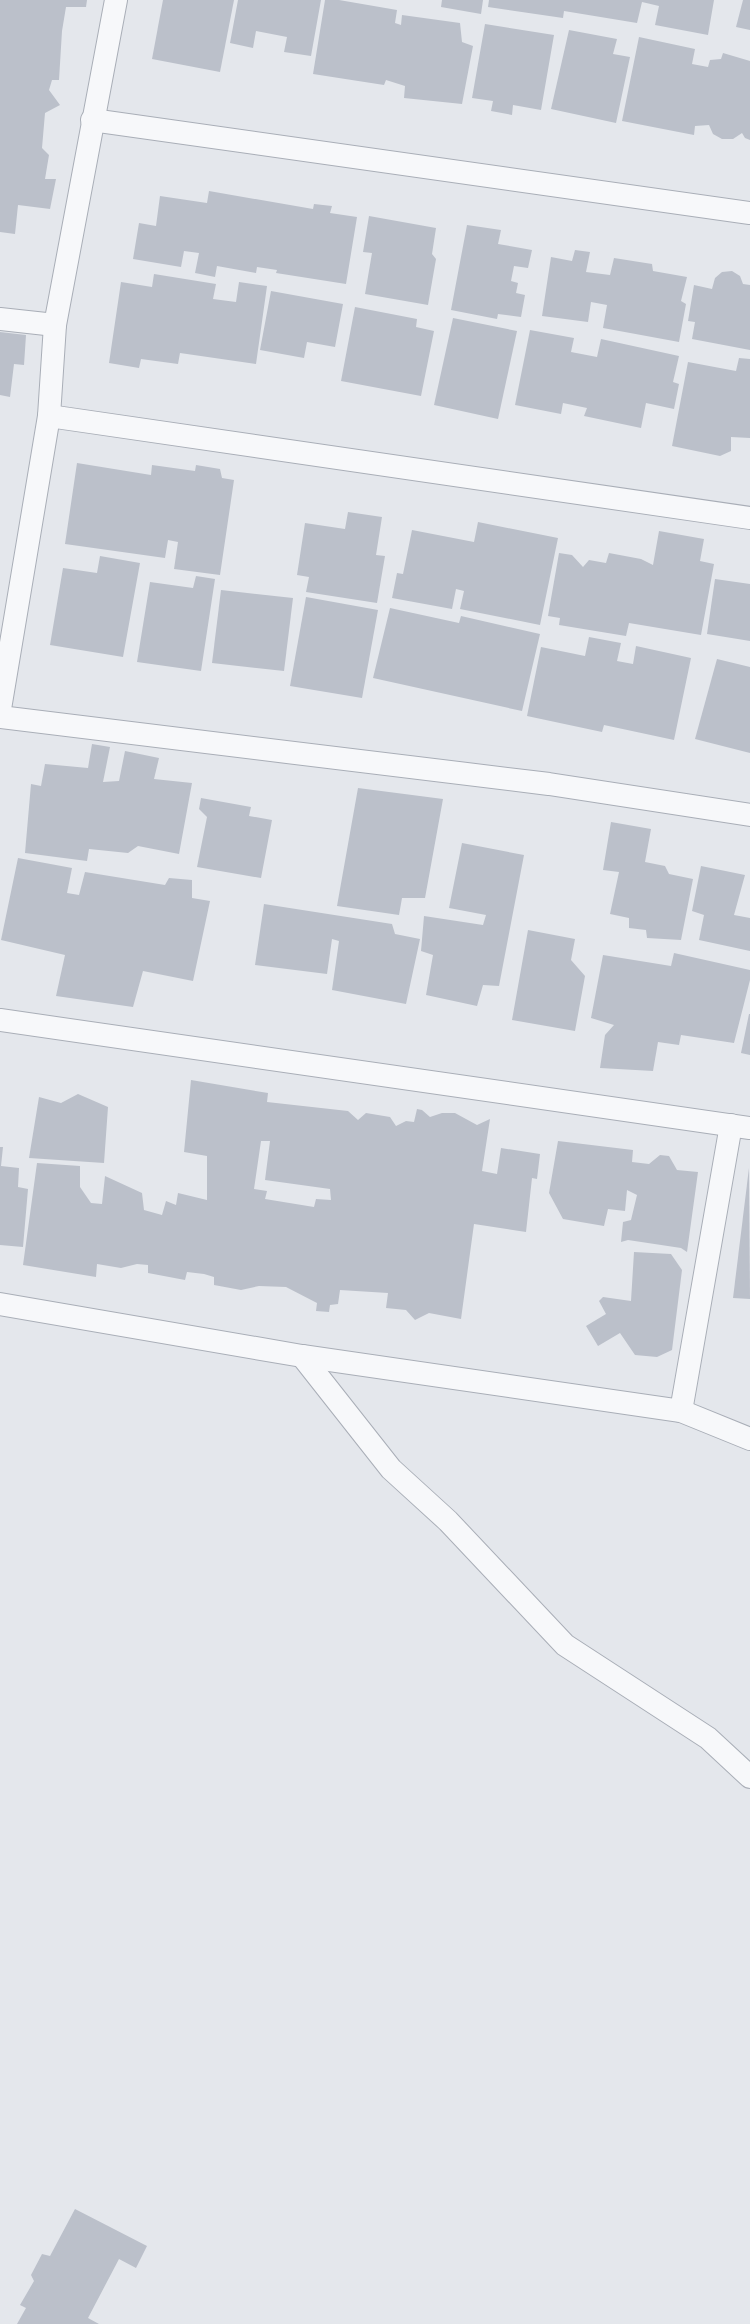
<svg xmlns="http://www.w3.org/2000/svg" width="750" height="2324" font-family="Raleway,sans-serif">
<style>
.building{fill:#bbc0ca;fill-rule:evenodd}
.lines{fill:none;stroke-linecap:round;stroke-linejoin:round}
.minor-casing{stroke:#a9aeb7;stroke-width:24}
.minor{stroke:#f7f8fa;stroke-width:22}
</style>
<rect width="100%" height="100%" fill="#e4e7ec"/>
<g class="building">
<polygon points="0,0 87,0 86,7 66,7 62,31 59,80 52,80 49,90 60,105 45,113 42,148 49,155 45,179 56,179 50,209 18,205 15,234 0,232"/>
<polygon points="163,0 234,0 220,72 152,59"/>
<polygon points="238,0 321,0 311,56 284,52 287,37 256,31 253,48 230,43"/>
<polygon points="325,0 339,0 397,10 395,23 401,25 402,15 460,23 462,42 473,46 462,104 404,98 405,86 386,80 384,85 313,74"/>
<polygon points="442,0 483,0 481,14 441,7"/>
<polygon points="489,0 714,0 708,35 655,25 659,6 642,2 637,23 564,11 563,18 488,7"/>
<polygon points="743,0 750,0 750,30 736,27"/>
<polygon points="485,24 554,35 541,110 513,105 512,115 491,111 493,101 472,98"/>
<polygon points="569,30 617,39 613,54 630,57 616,123 551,109"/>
<polygon points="639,37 695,49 692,64 708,67 710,60 721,59 723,53 750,61 750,140 745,138 742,133 733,139 722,139 713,134 709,125 695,126 694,135 622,121"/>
<polygon points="209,191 313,209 314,204 332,206 330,213 357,217 346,284 276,273 277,270 257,267 256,273 217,266 215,277 195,273 199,253 184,251 181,267 133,259 139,223 156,226 160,196 207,203"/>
<polygon points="369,216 436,228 432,254 436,259 428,305 365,294 372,253 363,252"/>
<polygon points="467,225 501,230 498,244 532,250 528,268 514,266 511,281 518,283 516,293 525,295 521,317 498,314 497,319 451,310"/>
<polygon points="575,250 590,252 586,272 610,275 614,258 652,264 653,271 687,277 681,301 686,304 679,342 603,328 607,305 591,302 588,322 542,316 551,257 572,261"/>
<polygon points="732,271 740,276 743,284 750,285 750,350 692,339 695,322 688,321 694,285 712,289 715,278 722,272"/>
<polygon points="154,274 216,284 213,299 236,302 239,282 267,286 256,364 180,353 178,364 141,359 139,368 109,363 121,282 152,287"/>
<polygon points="271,291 343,304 335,347 307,342 304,358 260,350"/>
<polygon points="355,307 417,319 416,327 434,331 421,396 341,381"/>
<polygon points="453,318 517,331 498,419 434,405"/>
<polygon points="530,330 574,338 571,352 597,357 601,339 679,356 673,382 679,384 674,409 646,403 641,428 584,416 587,408 563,403 561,414 515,405"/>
<polygon points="0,332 26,335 24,365 14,364 10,397 0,395"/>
<polygon points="739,358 750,359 750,438 731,437 731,451 720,456 672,446 688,362 736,371"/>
<polygon points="77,463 151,475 152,465 195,471 196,465 220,469 222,478 234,480 220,575 174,569 178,542 168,540 165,558 65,544"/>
<polygon points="348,512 382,517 376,555 385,556 377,603 306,592 309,577 297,575 305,523 345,529"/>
<polygon points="478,522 558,538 540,625 460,609 464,591 456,589 452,609 392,598 397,573 403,574 412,530 474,542"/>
<polygon points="659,531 704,539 700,561 714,564 701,635 629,623 626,636 559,625 560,618 548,616 559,553 572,555 583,567 589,560 606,563 609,553 641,559 653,565"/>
<polygon points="100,556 140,563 123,657 50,645 63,568 97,573"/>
<polygon points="196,576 215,579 201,671 137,662 150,582 193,588"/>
<polygon points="715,579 750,584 750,641 707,634"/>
<polygon points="221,590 293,598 284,671 212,663"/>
<polygon points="306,597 378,610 362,698 290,686"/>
<polygon points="390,608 459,623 461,616 540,634 522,711 373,678"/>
<polygon points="589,637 621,643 617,661 633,664 636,646 691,658 674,740 604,725 602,732 527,716 541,647 585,656"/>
<polygon points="717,659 750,667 750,753 695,739"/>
<polygon points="92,744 110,747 103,782 119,781 125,751 159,758 154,779 192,783 179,854 138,846 128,853 89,849 87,861 25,853 31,784 41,786 45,764 88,768"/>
<polygon points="358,788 443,799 425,898 402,898 399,915 337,906"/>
<polygon points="201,798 251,807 249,816 272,820 261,878 197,867 207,817 199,809"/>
<polygon points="611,822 651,829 645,862 665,866 669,874 693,879 681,940 647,938 646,930 629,928 629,918 610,914 619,872 603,870"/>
<polygon points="462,843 524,855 499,986 483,985 477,1006 426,995 433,955 421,951 424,916 483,925 486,915 449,908"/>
<polygon points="18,858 72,868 67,893 79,895 85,872 165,885 169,878 192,880 192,898 210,901 193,981 143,971 133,1007 56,996 65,955 1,940"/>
<polygon points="701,866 745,875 734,915 750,918 750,951 699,940 704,915 692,911"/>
<polygon points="264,904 392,924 395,934 420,939 406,1004 332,990 339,941 332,939 327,974 255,965"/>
<polygon points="528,930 575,939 571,960 585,976 575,1031 512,1020"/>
<polygon points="674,953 750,970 750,980 734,1043 681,1035 679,1045 658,1042 653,1071 600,1068 605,1035 614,1025 591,1018 603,955 671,966"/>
<polygon points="749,1014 750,1014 750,1055 741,1053"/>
<path d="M 191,1080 L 268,1093 L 267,1102 L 348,1111 L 358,1120 L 366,1113 L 390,1117 L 396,1126 L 406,1121 L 414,1122 L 417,1109 L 422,1110 L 430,1117 L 442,1113 L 455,1113 L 477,1125 L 490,1119 L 482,1171 L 497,1174 L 501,1148 L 540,1154 L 537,1179 L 532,1178 L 526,1232 L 474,1224 L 461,1319 L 429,1313 L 415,1320 L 406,1310 L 386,1308 L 388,1293 L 340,1290 L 338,1304 L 330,1305 L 329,1312 L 316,1311 L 317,1303 L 286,1287 L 259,1286 L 241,1290 L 214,1285 L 214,1277 L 204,1274 L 187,1272 L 185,1280 L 148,1273 L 148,1265 L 137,1264 L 121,1268 L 97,1264 L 96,1277 L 23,1265 L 37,1163 L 80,1166 L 80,1187 L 91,1203 L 102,1204 L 105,1176 L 142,1193 L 144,1210 L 162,1215 L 166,1201 L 176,1205 L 178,1193 L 207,1200 L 207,1156 L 184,1152 ZM 261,1141 L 270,1141 L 265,1180 L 330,1189 L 331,1200 L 316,1199 L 314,1207 L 265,1199 L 267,1191 L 254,1189 Z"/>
<polygon points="78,1094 108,1107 104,1163 29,1158 39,1097 61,1103"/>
<polygon points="558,1141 633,1150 632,1162 649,1164 660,1155 669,1156 677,1170 698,1172 687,1252 681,1248 628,1240 621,1242 623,1222 631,1220 637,1195 627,1190 625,1211 608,1209 604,1226 563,1219 549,1193"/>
<polygon points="0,1147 3,1147 1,1166 19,1168 18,1187 28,1189 23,1247 0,1245"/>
<polygon points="749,1168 750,1299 733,1298"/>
<polygon points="634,1252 671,1254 682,1270 672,1350 657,1357 635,1355 620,1333 598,1346 586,1326 606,1314 599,1301 603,1297 631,1301"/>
<polygon points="75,2209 147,2246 136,2268 119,2259 88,2318 99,2324 17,2324 26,2308 20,2305 34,2281 31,2275 42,2254 50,2256"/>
</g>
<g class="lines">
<g class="minor-casing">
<g id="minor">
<polyline points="92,120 750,213"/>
<polyline points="0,319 55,325"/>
<polyline points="49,416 750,518"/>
<polyline points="0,709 49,416 55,325 116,0"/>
<polyline points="0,717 549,784 750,815"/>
<polyline points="0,1020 750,1128"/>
<polyline points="0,1304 302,1356 681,1411 750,1439"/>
<polyline points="302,1356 391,1469 448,1521 565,1645 708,1738 750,1777"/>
<polyline points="681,1411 731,1125"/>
</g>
</g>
<use href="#minor" class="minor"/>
</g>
</svg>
